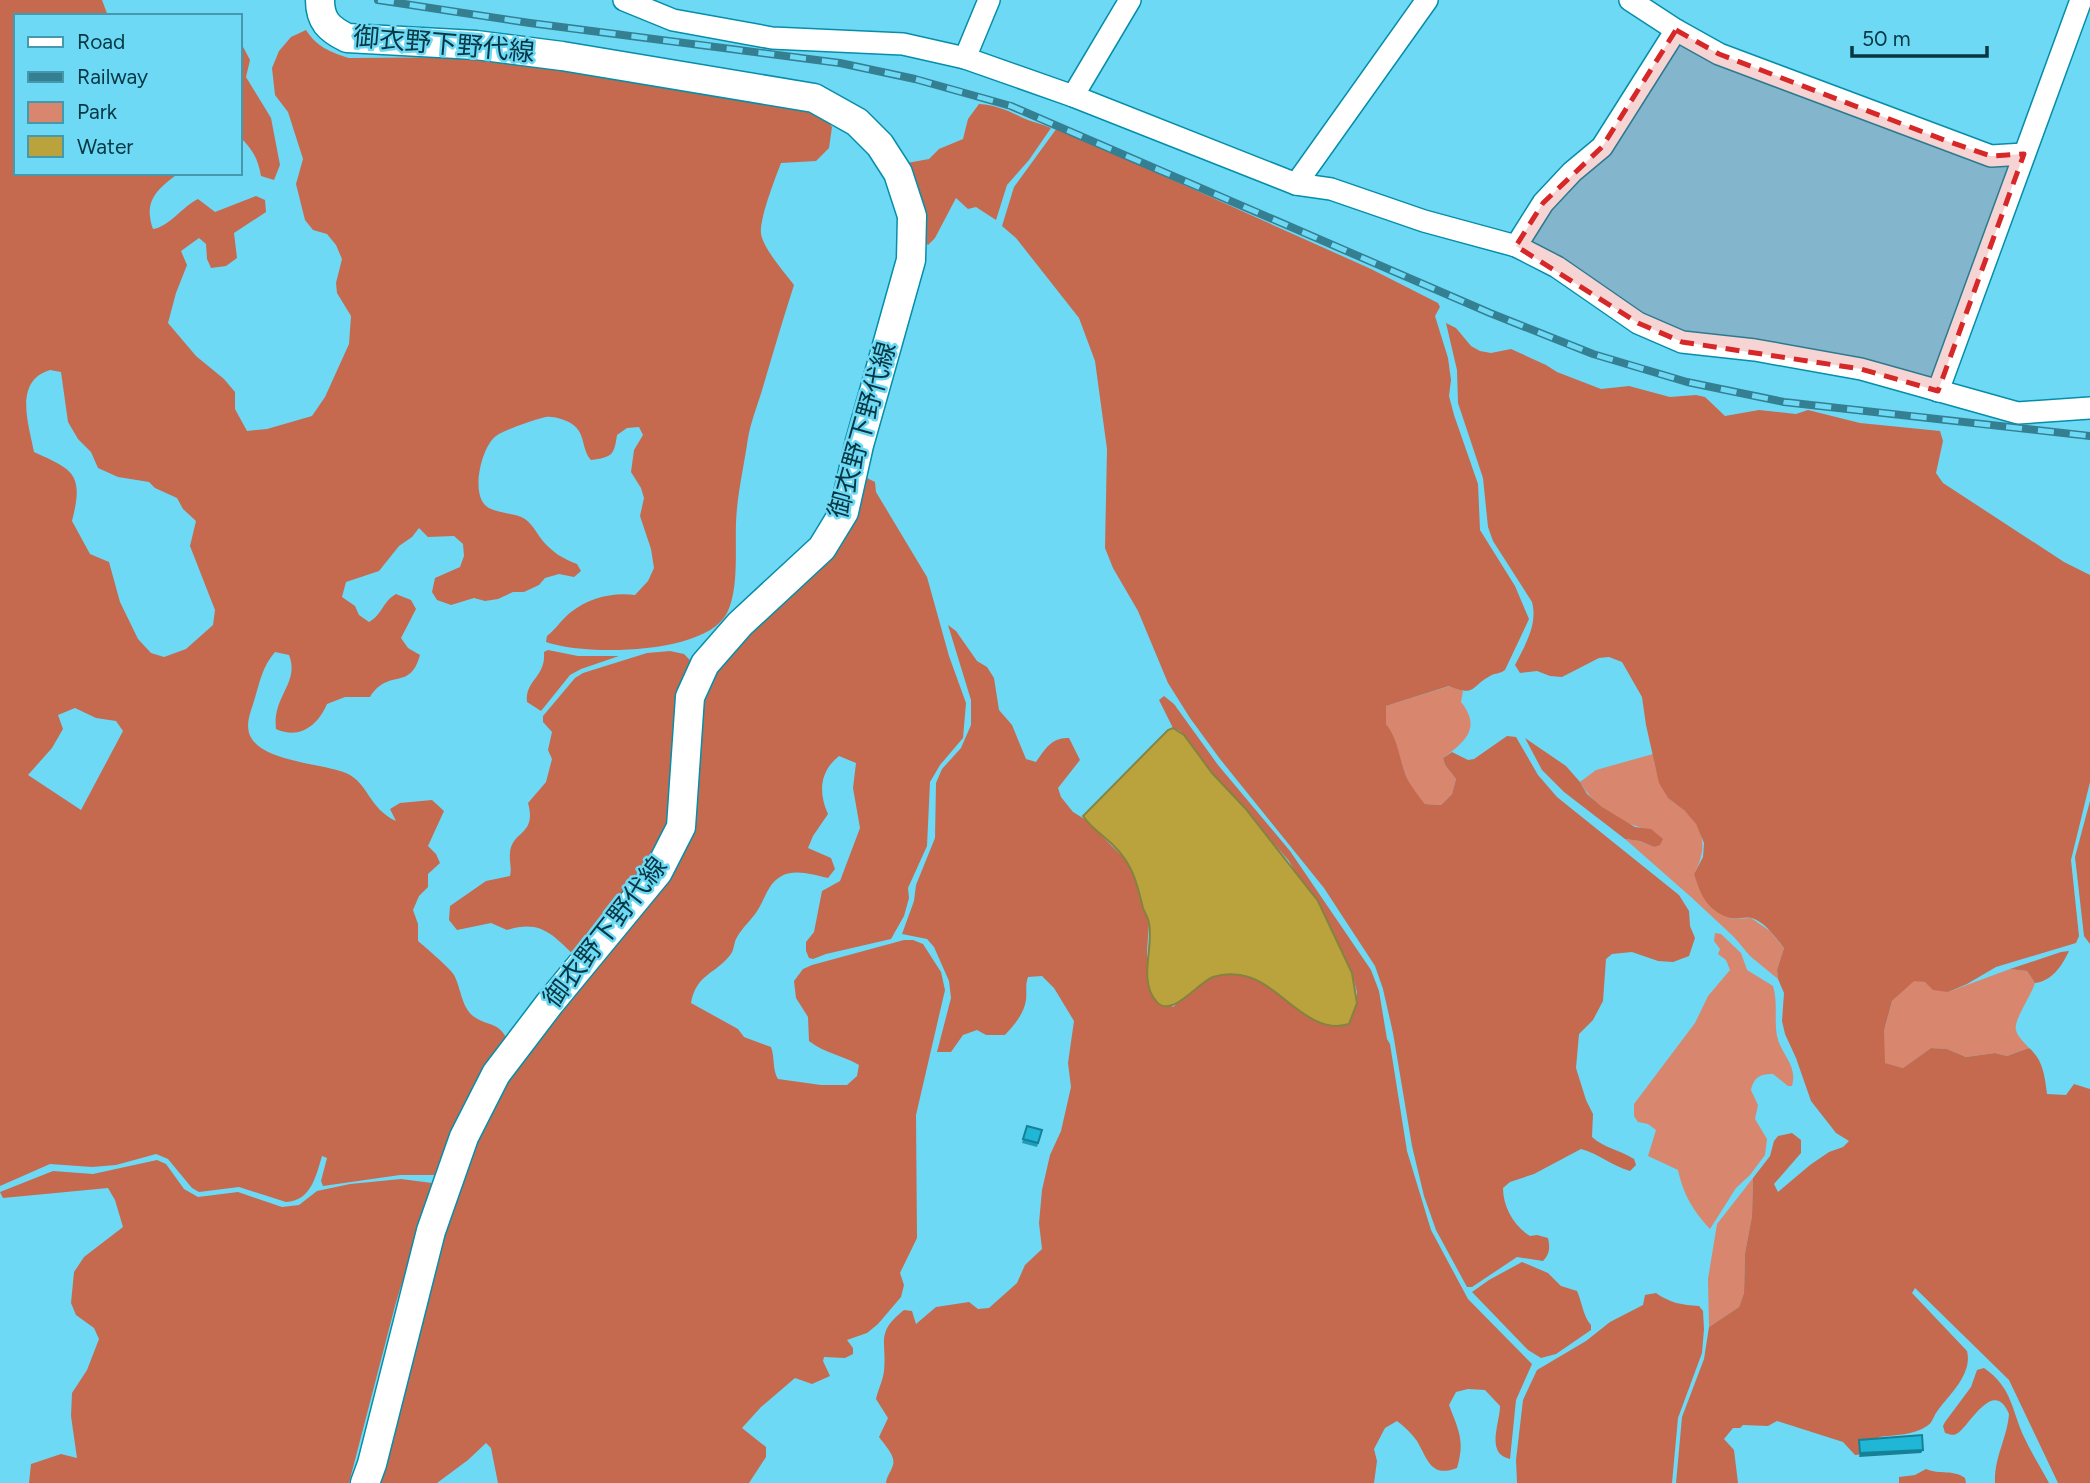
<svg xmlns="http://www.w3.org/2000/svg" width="2090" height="1483" font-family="Figtree,'Noto Sans JP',sans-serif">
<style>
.green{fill:#d9866e}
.forest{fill:#c56a4f;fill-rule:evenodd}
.water{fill:#baa33d;stroke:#84833f;stroke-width:2}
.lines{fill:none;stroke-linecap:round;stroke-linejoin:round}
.minor-casing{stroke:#058ea9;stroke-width:24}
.secondary-casing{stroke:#058ea9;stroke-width:31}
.minor{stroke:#fff;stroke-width:21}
.secondary{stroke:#fff;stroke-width:28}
.rail-casing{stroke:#347f92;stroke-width:8}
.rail{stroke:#6ed9f5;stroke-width:5;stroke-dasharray:16;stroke-linecap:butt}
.wall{fill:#1c9db8}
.shaded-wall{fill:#168096}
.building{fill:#20b7d6;stroke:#168096;stroke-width:2}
.marked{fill:#d62828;fill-opacity:0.2;stroke:#d62828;stroke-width:5;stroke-dasharray:14 9;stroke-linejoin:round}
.labels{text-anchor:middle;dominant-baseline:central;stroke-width:5;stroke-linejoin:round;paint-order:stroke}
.street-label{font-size:26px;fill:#063843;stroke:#6ed9f5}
</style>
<rect width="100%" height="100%" fill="#6ed9f5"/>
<g class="green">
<path d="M 1450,686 L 1463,691 L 1461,702 C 1482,728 1465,742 1443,758 L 1445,765 L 1456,779 L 1452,794 L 1441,805 L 1425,804 L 1412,789 L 1406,776 L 1386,724 L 1386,706 Z"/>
<path d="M 1653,754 C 1655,767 1660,784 1667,796 C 1671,802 1679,805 1684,810 C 1706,830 1707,849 1694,874 L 1714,910 L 1732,919 L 1751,918 L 1770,931 L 1784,948 L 1777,970 L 1778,979 L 1750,956 L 1734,937 L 1691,897 L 1625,839 L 1640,841 L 1654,847 L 1651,830 C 1623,825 1594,807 1580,782 L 1596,770 Z"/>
<path d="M 1715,933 L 1721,934 L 1741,953 L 1747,970 L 1773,986 C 1778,1002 1774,1019 1777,1036 C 1781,1055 1798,1065 1792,1086 L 1788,1086 L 1773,1074 C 1760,1074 1754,1077 1751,1090 L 1758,1105 L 1755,1119 L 1767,1139 L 1765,1155 L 1750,1175 L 1736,1188 L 1710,1229 C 1693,1211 1683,1194 1678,1170 L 1648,1156 L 1656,1130 L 1648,1124 L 1638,1122 L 1634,1116 L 1634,1104 L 1695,1023 L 1708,996 L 1730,970 L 1726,960 L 1718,954 L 1720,949 L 1714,941 Z"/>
<path d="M 2010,969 L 2027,971 L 2035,983 C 2031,996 2013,1021 2016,1030 C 2017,1036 2025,1043 2029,1048 L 2007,1056 L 1995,1053 L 1966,1057 L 1947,1049 L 1931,1048 L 1903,1068 L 1884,1063 L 1884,1031 L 1892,1001 L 1914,980 L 1925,982 L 1948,992 Z"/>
<polygon points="1753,1178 1752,1216 1745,1253 1744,1293 1739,1307 1709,1327 1708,1279 1717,1224"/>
</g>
<g class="forest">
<path d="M 0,0 L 102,0 L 108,16 L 16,16 L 16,173 L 179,173 C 157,189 143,201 153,229 C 169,227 183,206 198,199 L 215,212 L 256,196 L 265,200 L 266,212 L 234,233 L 237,258 L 226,266 L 211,268 L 207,259 L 206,244 L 199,238 L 181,251 L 187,265 L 176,293 L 168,323 L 196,356 L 224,379 L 235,392 L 235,409 L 247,431 L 267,429 L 312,416 L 325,397 L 349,344 L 351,316 L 337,293 L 336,283 L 342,259 L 336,245 L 327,234 L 313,230 L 305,220 L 296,184 L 303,159 L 288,112 L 275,95 L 272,68 L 279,51 L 291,37 L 306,30 C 317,47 330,52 349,58 L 478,57 L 793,103 L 820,111 L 832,127 L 829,148 L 816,161 L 781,163 C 776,176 759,220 761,233 C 762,247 785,273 794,285 C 783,319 773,353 763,387 C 758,404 751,421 748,438 C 744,466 737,495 736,523 C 735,549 739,590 727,613 C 706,655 584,656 546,642 L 547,636 C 556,629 562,619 571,612 C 589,598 612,592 635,595 L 648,581 L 654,568 L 651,549 L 640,516 L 644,498 L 641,488 L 631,472 L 634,450 L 643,435 L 639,427 L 627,428 L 617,435 C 614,456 612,457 591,460 C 581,449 586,433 572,424 C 566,420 553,416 546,417 C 539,418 501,431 496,436 C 482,446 471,491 485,505 C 494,514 514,512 525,519 C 533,525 536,532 542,540 C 552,552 563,559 577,564 L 581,571 L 574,577 L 559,574 L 545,578 L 539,585 L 524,592 L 513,592 L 498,599 L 485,601 L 474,598 L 451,605 L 437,600 L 432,592 L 435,578 L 460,567 L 464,556 L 463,544 L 454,536 L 428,537 L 419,528 L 412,537 L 399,546 L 379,571 L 346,582 L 342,597 L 355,606 L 359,615 L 369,622 C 382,615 383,601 396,594 L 411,600 L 416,609 L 401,638 L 408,648 L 420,655 C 410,692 389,667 370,697 L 345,697 L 327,704 C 318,725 300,740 276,729 C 272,696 300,683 289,655 L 275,652 C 262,667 260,682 254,701 C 251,711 246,722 249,733 C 258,762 322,763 346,773 C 369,783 368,808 396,821 L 390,809 L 400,803 L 432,800 L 444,811 L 428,846 L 436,854 L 440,863 L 428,874 L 428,887 L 419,896 L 413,910 L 418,924 L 418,941 C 425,947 451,969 454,975 C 461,988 461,1006 473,1016 C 487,1027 498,1020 508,1041 L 438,1175 L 400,1175 L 323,1186 L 321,1181 L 327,1158 L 322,1156 C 316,1176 311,1201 286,1202 L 239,1187 L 199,1192 L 192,1188 L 168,1159 L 156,1154 L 116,1165 L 92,1167 L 50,1164 L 0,1186 ZM 50,370 L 61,372 L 68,422 L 78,439 L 91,452 L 98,468 L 118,477 L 149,482 L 155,488 L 177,498 L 183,509 L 196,521 L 190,546 L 215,610 L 213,625 L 186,649 L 164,657 L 151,653 L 138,639 L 120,602 L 109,562 L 90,554 L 72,521 C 84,474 74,470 34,452 C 29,425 13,381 50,370 ZM 75,708 L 96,718 L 116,721 L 123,731 L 81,810 L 28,775 L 52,748 L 63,729 L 58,715 Z"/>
<path d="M 240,41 L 250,60 L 246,77 L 271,118 L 280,165 L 274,180 L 261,176 C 258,158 252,149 240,137 Z"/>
<path d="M 979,104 C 996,105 1009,111 1023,118 C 1032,122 1042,124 1051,128 L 1029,160 L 1007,185 L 996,220 L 976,207 L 968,209 L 956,198 L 935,238 L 928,245 L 924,241 L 907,163 L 929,159 L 939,149 L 963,139 L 968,119 Z"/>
<path d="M 1057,128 L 1371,269 L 1438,303 L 1440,307 L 1435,316 L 1448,358 L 1451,380 L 1449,396 L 1454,415 L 1478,484 L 1480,530 L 1515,586 L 1529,619 L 1505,670 C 1500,674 1495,673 1490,676 C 1470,687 1476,697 1449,686 L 1386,706 L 1386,724 C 1398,739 1399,758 1406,776 C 1411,787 1418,795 1425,804 L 1441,805 L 1452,794 L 1456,779 L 1445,765 L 1443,758 L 1452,752 L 1468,760 L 1474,759 L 1507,736 L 1516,737 L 1538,775 L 1557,797 L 1679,895 L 1689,911 L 1690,926 L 1695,938 L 1689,956 L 1673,962 L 1658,961 L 1632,952 L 1612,954 L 1606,959 L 1603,1001 L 1593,1020 L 1579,1034 L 1576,1068 L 1586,1100 L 1593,1114 L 1592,1137 C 1604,1148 1620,1150 1634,1159 L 1636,1165 L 1630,1171 C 1612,1166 1598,1153 1581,1149 L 1534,1174 L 1510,1182 L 1503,1188 C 1503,1207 1514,1226 1530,1236 L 1537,1235 L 1548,1238 C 1550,1247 1550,1254 1543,1261 L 1517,1257 L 1472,1287 L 1467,1287 L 1436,1230 L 1424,1196 L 1412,1146 L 1393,1033 L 1383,989 L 1375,966 L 1324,888 L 1220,759 L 1190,718 L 1168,683 L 1138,611 L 1113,568 L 1105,548 L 1107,449 L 1095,361 L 1079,318 L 1016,238 L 1002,226 L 1014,187 Z"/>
<path d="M 1446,323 L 1456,328 L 1471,346 L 1480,351 L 1491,353 L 1511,349 L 1546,365 L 1557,372 L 1601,389 L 1629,386 L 1670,397 L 1696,395 L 1705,397 L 1725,416 L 1759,410 L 1796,414 L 1808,410 L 1860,423 L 1940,431 L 1943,441 L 1936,473 L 1943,483 L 2064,562 L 2090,575 L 2090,782 L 2071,860 L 2079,936 L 2076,943 L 1996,967 L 1967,984 L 1948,992 L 1933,990 L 1925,982 L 1914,981 L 1892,1001 L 1884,1031 L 1885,1063 L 1903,1068 L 1931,1048 L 1947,1049 L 1966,1057 L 1995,1053 L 2007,1056 L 2029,1048 C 2043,1059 2045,1077 2047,1094 L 2066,1095 L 2074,1084 L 2090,1089 L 2090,1483 L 2058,1483 L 2009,1380 L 1915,1288 L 1912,1293 L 1967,1351 C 1973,1375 1948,1395 1936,1413 C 1933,1418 1932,1423 1927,1426 C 1914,1435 1895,1435 1879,1437 L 1877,1445 L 1870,1454 L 1855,1455 L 1843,1442 L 1777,1421 L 1768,1426 L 1743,1425 L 1740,1428 L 1733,1428 L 1724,1439 L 1734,1450 L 1738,1483 L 1676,1483 L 1682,1417 L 1704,1359 L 1709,1327 L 1739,1307 L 1744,1293 L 1745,1253 L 1752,1216 L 1753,1178 L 1770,1156 L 1774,1141 L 1778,1136 L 1792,1133 L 1801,1140 L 1801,1153 L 1774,1184 L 1778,1192 L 1810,1165 L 1829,1152 L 1843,1147 L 1849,1141 L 1836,1133 L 1811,1101 L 1796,1058 L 1785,1034 L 1782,1021 L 1784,993 L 1778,979 L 1777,970 L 1784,948 C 1776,938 1765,922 1752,918 C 1745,916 1737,920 1730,918 C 1706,910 1701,895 1694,874 L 1703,857 L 1704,843 L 1696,824 L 1685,811 L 1668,798 L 1659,783 L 1646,725 L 1642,697 L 1622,662 L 1609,657 L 1599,658 L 1562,677 L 1550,676 L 1537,671 L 1520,673 L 1515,665 C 1525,645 1538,625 1532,602 L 1493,541 L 1488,527 L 1483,478 L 1458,403 L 1457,370 Z"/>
<path d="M 865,477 L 875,482 L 876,492 L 927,577 L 949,656 L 966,703 L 963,738 L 940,765 L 930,782 L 927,846 L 908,888 L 909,898 L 904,916 L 891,939 L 826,954 L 813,959 L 809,958 L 806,951 L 806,942 L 814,932 L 822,891 L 840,881 L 860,828 L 853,788 L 856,763 L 839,756 C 820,771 818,792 828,814 L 813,836 L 808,848 L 831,858 L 835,869 L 828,878 C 813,875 794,868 780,877 C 769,883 765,898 759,908 C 753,919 742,927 736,939 C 734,943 734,950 731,954 C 716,974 696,974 691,1003 L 738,1029 L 744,1037 L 771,1047 C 775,1057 772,1070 778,1079 L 821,1085 L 847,1085 L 857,1076 L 859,1065 C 842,1055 824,1053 809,1041 L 808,1017 L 796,998 L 794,981 L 803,969 L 812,965 L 904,940 L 913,940 L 923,944 L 941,972 L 945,990 L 916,1115 L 917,1238 L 900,1273 L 904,1285 L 901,1297 L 878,1324 L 867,1333 L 847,1340 L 853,1348 L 853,1354 L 845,1358 L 824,1357 L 823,1361 L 830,1376 L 812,1384 L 795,1378 L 761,1407 L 742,1428 L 766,1447 L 766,1457 L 749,1483 L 498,1483 L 491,1448 L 486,1443 L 468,1460 L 437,1483 L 376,1483 L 437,1234 L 491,1105 L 531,1042 L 602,954 L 693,786 L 700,761 L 703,704 L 708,681 L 744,629 L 811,578 L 825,560 Z"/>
<path d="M 948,625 L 956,631 L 977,661 L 987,667 L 994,678 L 999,710 L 1012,725 L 1026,759 L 1036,762 C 1045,749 1052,737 1069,738 L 1080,760 L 1058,788 L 1061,797 L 1073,812 L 1086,820 L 1130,864 L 1149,921 L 1147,953 L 1150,991 L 1173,1007 C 1185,996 1197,984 1212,978 C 1267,954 1299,1039 1349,1024 L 1357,1003 L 1357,992 L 1352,973 L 1344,955 L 1289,861 L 1212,773 L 1180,731 L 1173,728 L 1159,700 L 1164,696 L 1174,704 L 1218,765 L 1290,851 L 1371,970 L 1379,991 L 1387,1039 L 1390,1044 L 1407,1151 L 1431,1230 L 1468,1299 L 1532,1364 L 1516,1400 L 1510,1459 C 1485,1454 1500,1423 1500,1406 L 1485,1390 L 1468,1389 L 1456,1392 L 1449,1405 C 1459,1431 1465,1441 1457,1468 C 1431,1478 1428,1460 1417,1441 C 1411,1433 1405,1427 1397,1421 L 1385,1428 L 1374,1449 L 1377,1461 L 1374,1483 L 886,1483 C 887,1475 891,1472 893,1465 C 896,1456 884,1444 879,1437 L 888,1418 L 876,1399 C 878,1390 883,1380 884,1371 C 887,1341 875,1333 904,1310 L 912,1311 L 916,1324 L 936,1307 L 969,1302 L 978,1309 L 989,1308 L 1017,1283 L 1025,1265 L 1042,1249 L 1039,1223 L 1042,1190 L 1050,1155 L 1061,1131 L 1071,1087 L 1068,1063 L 1074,1021 L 1054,988 L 1042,976 L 1028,977 C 1025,985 1027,991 1026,1000 C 1024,1014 1014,1025 1005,1035 L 986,1035 L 977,1030 L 963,1035 L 951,1052 L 937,1052 L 951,998 L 949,981 L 934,947 L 927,939 L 902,934 L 914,901 L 916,885 L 935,838 L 936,783 L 942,769 L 961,748 L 971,725 L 971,700 Z"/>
<path d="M 548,650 L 578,656 L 619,656 L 581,669 L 570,675 L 541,711 L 527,702 C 525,679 546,678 544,652 Z"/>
<path d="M 670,651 L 684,654 L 690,660 L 670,832 L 658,854 L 576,957 C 553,935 541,919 507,930 L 491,923 L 457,930 L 449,920 L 450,906 L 486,881 L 510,876 C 512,868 509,861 510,853 C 512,830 537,836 528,803 L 546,782 L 552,759 L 548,750 L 552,732 L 543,722 L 543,716 L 575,678 L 583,673 L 647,653 Z"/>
<polygon points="1525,738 1566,766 1580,782 1587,794 1602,807 1635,827 1651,829 1663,839 1660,845 1654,847 1640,841 1625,839 1564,792 1542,770"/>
<polygon points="2090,801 2090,944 2084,936 2075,857"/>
<path d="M 2069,951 C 2062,966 2052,981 2035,983 L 2027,971 L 2010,969 L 2061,952 Z"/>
<polygon points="157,1160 166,1164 184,1189 198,1197 238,1192 282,1207 299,1205 317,1191 350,1184 401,1179 432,1183 395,1306 349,1483 29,1483 31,1464 61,1454 77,1458 71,1416 72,1393 87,1370 99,1339 94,1328 76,1315 71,1303 74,1272 84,1257 123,1227 115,1200 108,1188 3,1198 0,1192 53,1171 93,1174"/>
<path d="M 1522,1262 L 1548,1273 L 1561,1286 L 1577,1291 C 1582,1302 1583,1316 1591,1325 L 1591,1330 L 1556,1354 L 1541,1358 L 1528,1350 L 1472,1292 L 1489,1280 Z"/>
<path d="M 1656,1293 C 1670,1303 1682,1305 1699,1306 L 1703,1311 L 1704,1329 L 1702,1353 L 1678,1418 L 1672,1483 L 1517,1483 L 1516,1460 L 1523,1400 L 1537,1370 L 1586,1341 L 1610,1322 L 1643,1305 L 1645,1295 Z"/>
<path d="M 1984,1368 C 2013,1388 2011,1410 2025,1439 C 2032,1454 2041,1468 2049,1483 L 1995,1483 C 1994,1457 2007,1439 2009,1414 C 1993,1375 1967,1431 1956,1434 C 1953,1436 1949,1434 1945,1433 L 1943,1426 L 1945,1422 L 1971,1387 L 1977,1370 Z"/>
<path d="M 1926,1469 C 1940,1475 1953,1469 1965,1478 L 1966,1483 L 1899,1483 L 1899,1477 L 1915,1475 Z"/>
</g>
<path class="water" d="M 1173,728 L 1184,735 L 1212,773 L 1245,808 L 1318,901 L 1352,973 L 1357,1003 L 1349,1024 C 1307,1037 1279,980 1240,975 C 1232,974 1222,974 1213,977 C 1197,983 1171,1020 1156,1001 C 1138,980 1154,947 1149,923 C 1148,917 1145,913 1143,908 C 1137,883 1133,865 1114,846 C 1104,836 1091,828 1083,816 L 1168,730 Z"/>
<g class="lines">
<g class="minor-casing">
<g id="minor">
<polyline points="624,0 673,20 772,38 903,44 965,58 1073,96 1296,184 1331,189 1424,221 1516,246 1557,267 1638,323 1682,342 1755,350 1861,369 2018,413 2090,408"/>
<polyline points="1630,0 1676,30 1719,54 1991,156 2024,154"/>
<polyline points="965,58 989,0"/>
<polyline points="1073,96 1130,0"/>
<polyline points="1296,184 1427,0"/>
<polyline points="1516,246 1543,203 1572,172 1602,147 1676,30"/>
<polyline points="1938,391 2081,0"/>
</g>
</g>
<g class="secondary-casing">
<path id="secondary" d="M 320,0 C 320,21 329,29 347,38 L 476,45 L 562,56 L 814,98 L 857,122 L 880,145 L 898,173 L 912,216 L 911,260 L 859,445 L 844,512 L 822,548 L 740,624 L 705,664 L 690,697 L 681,827 L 658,872 L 550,1003 L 496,1074 L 464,1137 L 431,1231 L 372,1464 L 365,1483"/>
</g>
<use href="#minor" class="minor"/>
<use href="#secondary" class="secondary"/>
<g class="rail-casing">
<polyline id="rail" points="378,0 530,23 840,63 915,79 1011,106 1490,313 1593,354 1687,382 1784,402 2090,436"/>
</g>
<use href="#rail" class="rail"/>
</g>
<polygon class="wall" points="1027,1126 1042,1130 1037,1147 1022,1143"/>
<polygon class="shaded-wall" points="1923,1450 1921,1453 1859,1457 1860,1453"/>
<g class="building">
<polygon points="1027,1126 1042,1130 1038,1143 1023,1139"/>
<polygon points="1922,1435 1923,1450 1860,1453 1859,1440"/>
</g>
<path class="marked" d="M 1676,30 L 1719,54 L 1944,140 L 1991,156 L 2024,154 L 1938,391 L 1861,369 L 1682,342 L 1638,323 L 1516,246 L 1543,203 L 1602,147 Z"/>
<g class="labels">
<g class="street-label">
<text transform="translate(444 44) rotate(5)">御衣野下野代線</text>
<text transform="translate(862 430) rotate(-74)">御衣野下野代線</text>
<text transform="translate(605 932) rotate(-52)">御衣野下野代線</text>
</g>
</g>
<rect x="14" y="14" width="228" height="161" fill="#6ed9f5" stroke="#4499ae" stroke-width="2"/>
<rect x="28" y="37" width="35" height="10" fill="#ffffff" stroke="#4499ae" stroke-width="2"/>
<text x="77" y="49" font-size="21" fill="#063843">Road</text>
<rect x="28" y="72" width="35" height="10" fill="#347f92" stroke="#4499ae" stroke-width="2"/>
<text x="77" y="84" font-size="21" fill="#063843">Railway</text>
<rect x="28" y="102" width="35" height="21" fill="#d9866e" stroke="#4499ae" stroke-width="2"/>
<text x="77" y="119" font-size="21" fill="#063843">Park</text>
<rect x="28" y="136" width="35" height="21" fill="#baa33d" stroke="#4499ae" stroke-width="2"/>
<text x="77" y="154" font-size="21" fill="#063843">Water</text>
<path d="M1852 46v10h135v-10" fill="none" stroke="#063843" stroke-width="3.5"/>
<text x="1862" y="46" font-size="21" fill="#063843" stroke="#6ed9f5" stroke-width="5" paint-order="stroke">50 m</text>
</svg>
